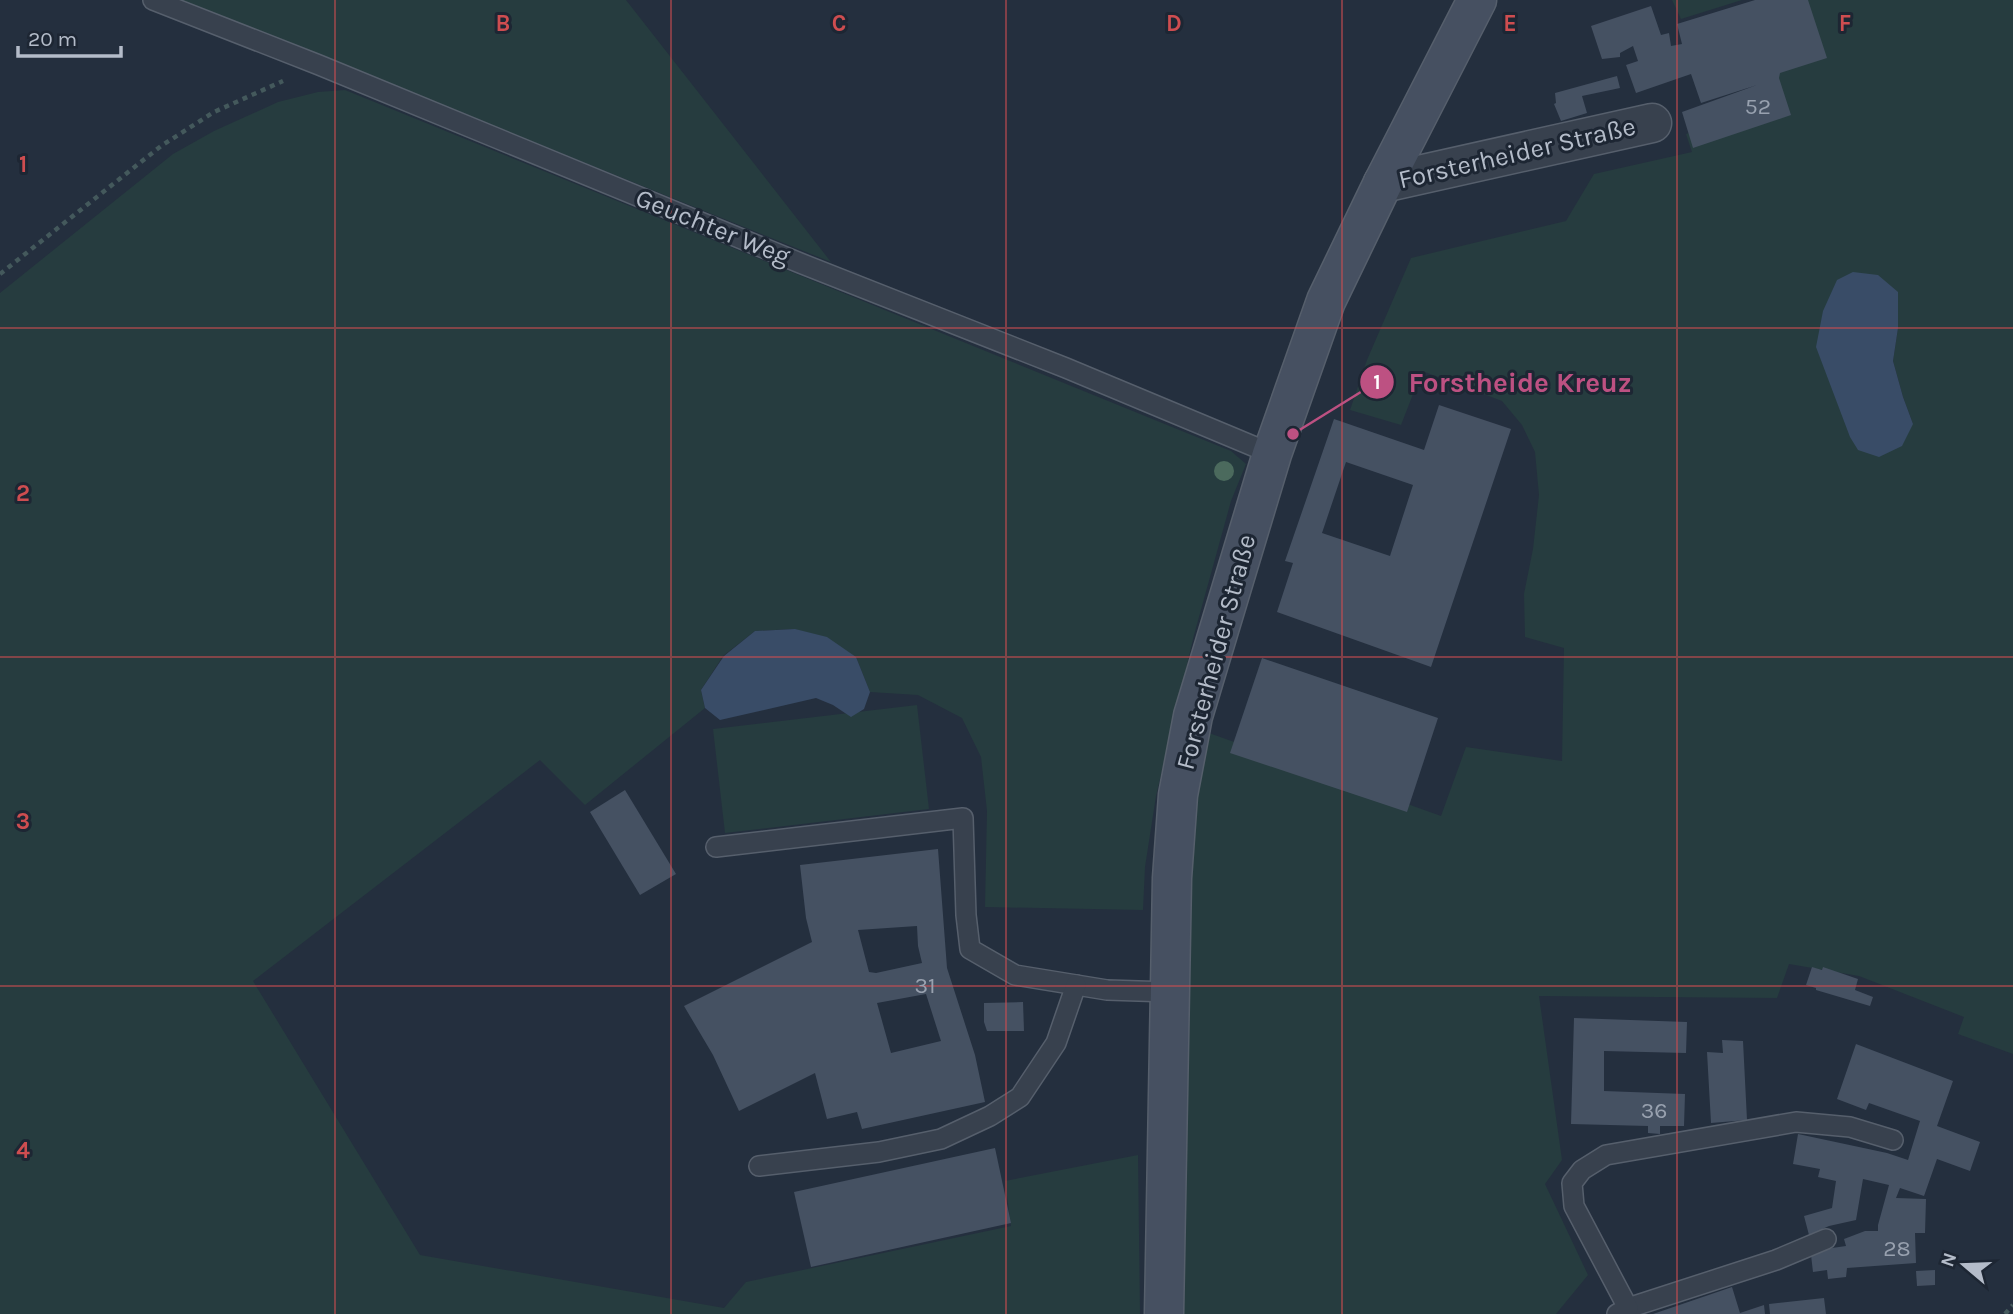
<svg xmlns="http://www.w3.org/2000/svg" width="2013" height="1314" font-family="Karla,sans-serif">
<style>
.green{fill:#263c3f;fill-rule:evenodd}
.water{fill:#394c67}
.building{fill:#455162;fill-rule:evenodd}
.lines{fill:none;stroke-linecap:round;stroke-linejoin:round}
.lane-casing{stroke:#565f6c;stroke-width:22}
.street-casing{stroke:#565f6c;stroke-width:41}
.secondary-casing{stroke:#565f6c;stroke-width:41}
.path{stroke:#44595c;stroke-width:4.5;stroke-dasharray:5 5;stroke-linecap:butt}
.lane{stroke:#38414e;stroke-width:19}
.street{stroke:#38414e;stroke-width:38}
.secondary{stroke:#465061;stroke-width:38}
.tree{fill:#4b6a5d}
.grid{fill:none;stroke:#ce4d50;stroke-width:2;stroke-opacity:0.55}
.labels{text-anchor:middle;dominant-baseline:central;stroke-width:6;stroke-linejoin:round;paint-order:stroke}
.number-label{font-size:23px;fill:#98a1af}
.street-label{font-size:26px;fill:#b4bcc9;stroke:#1d2633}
.grid-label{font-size:23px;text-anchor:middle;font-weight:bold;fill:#ce4d50;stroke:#1d2633;stroke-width:6;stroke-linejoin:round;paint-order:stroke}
.leader{fill:none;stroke:#bd5182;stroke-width:2.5}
.callout-dot{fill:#bd5182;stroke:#1d2633;stroke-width:2.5}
.mark-label{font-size:21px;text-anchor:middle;font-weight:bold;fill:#fff}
.callout-label{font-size:28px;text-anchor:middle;font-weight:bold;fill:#bd5182;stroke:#1d2633;stroke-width:6;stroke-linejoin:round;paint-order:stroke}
</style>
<rect width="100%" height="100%" fill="#242f3e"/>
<g class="green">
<polygon points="174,0 626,0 831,262 347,67"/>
<polygon points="1672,0 1742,0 1681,19"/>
<path d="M 1779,0 L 2013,0 L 2013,1054 L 1958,1034 L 1964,1017 L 1859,976 L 1789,964 L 1777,998 L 1539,996 L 1562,1160 L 1545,1184 L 1588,1275 L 1556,1314 L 1177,1314 L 1185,831 L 1209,733 L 1441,816 L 1466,747 L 1562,761 L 1564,648 L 1525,637 L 1524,594 L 1533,549 L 1539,495 L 1535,452 L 1522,425 L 1502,401 L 1422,371 L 1401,425 L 1350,410 L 1367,360 L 1411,258 L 1566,221 L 1594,174 L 1692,152 L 1686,134 L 1775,105 ZM 1823,311 L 1898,328 L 1893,361 L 1903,397 L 1913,424 Z"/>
<polygon points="345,90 1231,451 1246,464 1231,501 1194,635 1156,796 1145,867 1143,910 985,907 987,811 981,757 962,718 918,695 870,692 856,657 795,629 755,631 723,656 701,690 705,708 585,805 540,760 253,981 420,1255 724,1308 746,1282 1011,1226 1005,1181 1138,1155 1140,1314 0,1314 0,293 173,154 214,131 278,102 318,92"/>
<polygon points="917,705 929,809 725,833 713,729"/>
</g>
<g class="water">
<polygon points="1853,272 1878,275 1898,292 1898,328 1893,361 1903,397 1913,424 1902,446 1879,457 1858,450 1850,437 1816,347 1823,311 1837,280"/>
<polygon points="795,629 827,637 856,657 870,692 864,709 851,717 833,705 816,698 720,720 705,708 701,690 724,656 755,631"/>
</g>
<g class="building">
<polygon points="1755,0 1808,0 1827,58 1780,73 1779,78 1791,115 1693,148 1682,112 1757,85 1701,103 1691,74 1636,93 1626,65 1638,61 1633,46 1620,53 1620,57 1602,59 1591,26 1651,6 1661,35 1669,33 1671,46 1682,44 1677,24"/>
<polygon points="1617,76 1620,88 1582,96 1587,113 1561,121 1554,104 1556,103 1555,93"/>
<path d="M 1439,405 L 1511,429 L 1431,667 L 1277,612 L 1293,563 L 1285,561 L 1334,419 L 1424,450 ZM 1346,462 L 1413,485 L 1390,556 L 1322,533 Z"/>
<polygon points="1262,658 1438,718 1407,812 1230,753"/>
<polygon points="625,790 676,874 640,895 590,812"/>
<path d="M 938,849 L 947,968 L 975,1055 L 985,1102 L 862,1129 L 857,1112 L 827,1119 L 815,1073 L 739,1111 L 713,1055 L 684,1006 L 812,942 L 806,918 L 800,865 ZM 917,926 L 918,946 L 922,963 L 876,973 L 869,972 L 858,930 ZM 926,994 L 941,1041 L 891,1053 L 877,1003 Z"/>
<polygon points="1812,967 1822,970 1823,967 1858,979 1855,990 1873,997 1870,1006 1816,990 1816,988 1806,985"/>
<polygon points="1023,1002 1024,1031 987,1031 984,1022 984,1003"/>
<polygon points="1574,1018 1687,1022 1686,1053 1604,1051 1604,1091 1685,1094 1684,1126 1660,1126 1660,1134 1648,1133 1648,1126 1571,1124"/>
<polygon points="1722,1040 1743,1041 1747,1120 1711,1123 1707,1052 1723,1053"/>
<polygon points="1856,1044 1953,1081 1937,1126 1980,1142 1970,1171 1937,1159 1924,1196 1900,1188 1896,1198 1926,1199 1925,1233 1915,1233 1916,1263 1847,1268 1846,1277 1828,1279 1827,1270 1813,1272 1811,1255 1832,1248 1846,1246 1844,1239 1865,1231 1878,1231 1878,1225 1889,1185 1863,1179 1856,1220 1829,1226 1809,1235 1804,1216 1832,1208 1836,1181 1818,1177 1820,1169 1793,1164 1798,1134 1887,1153 1908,1160 1920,1121 1869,1103 1866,1110 1837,1099"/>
<polygon points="995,1148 1011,1223 811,1267 794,1192"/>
<polygon points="1935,1270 1935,1285 1917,1286 1916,1271"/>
<polygon points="1732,1287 1740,1313 1764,1305 1765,1314 1653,1314"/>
<polygon points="1824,1298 1826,1314 1770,1314 1769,1304"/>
</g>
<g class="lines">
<g class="lane-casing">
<g id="lane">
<polyline points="153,0 319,65 800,263 1066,368 1272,454"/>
<polyline points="716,847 963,818 966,915 970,949 1015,975 1107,990 1170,992"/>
<polyline points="759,1166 879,1152 941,1139 990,1116 1020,1097 1056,1043 1076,985"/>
<polyline points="1628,1308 1776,1260 1826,1239"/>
<polyline points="1617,1314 1628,1308 1574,1206 1572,1183 1582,1170 1606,1155 1796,1122 1850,1127 1893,1140"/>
</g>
</g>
<g class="street-casing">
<polyline id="street" points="1383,183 1652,123"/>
</g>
<g class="secondary-casing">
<polyline id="secondary" points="1164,1314 1172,878 1178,795 1193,716 1272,454 1326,301 1383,183 1477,0"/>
</g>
<g class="path">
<polyline points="0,274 161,146 214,112 283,81"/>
<polyline points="2005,1314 2013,1305"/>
</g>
<use href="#lane" class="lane"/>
<use href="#street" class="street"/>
<use href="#secondary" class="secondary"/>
</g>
<circle class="tree" cx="1224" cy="471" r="10"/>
<path class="grid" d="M 335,0 L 335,1314M 671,0 L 671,1314M 1006,0 L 1006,1314M 1342,0 L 1342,1314M 1677,0 L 1677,1314M 0,328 L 2013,328M 0,657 L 2013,657M 0,986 L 2013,986"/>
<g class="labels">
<g class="number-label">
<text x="1758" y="106">52</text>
<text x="925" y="985">31</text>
<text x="1654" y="1110">36</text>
<text x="1897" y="1248">28</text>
</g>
<g class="street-label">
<text transform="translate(1517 153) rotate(-13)">Forsterheider Straße</text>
<text transform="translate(713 227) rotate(22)">Geuchter Weg</text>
<text transform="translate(1216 652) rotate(-75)">Forsterheider Straße</text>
</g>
</g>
<g class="grid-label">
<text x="503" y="31">B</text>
<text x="839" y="31">C</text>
<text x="1174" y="31">D</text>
<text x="1510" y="31">E</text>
<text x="1845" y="31">F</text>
<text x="23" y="172">1</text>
<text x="23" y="501">2</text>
<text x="23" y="829">3</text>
<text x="23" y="1158">4</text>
</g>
<path class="leader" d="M1293 434L1377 382"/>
<g class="callout-dot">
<circle cx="1293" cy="434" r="7"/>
<circle cx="1377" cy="382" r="18"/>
</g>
<g class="mark-label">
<text x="1377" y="389">1</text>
</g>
<g class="callout-label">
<text x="1520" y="392">Forstheide Kreuz</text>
</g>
<g transform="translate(1964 1265) rotate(289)" stroke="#1d2633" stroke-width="5" paint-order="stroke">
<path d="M0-5L12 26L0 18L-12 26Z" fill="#b4bcc9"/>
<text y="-10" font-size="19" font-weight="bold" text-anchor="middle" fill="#b4bcc9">N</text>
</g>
<path d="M18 46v10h103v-10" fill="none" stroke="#b4bcc9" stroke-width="3.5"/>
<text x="28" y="46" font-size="21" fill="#b4bcc9" stroke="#1d2633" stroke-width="5" paint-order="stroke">20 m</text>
</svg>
